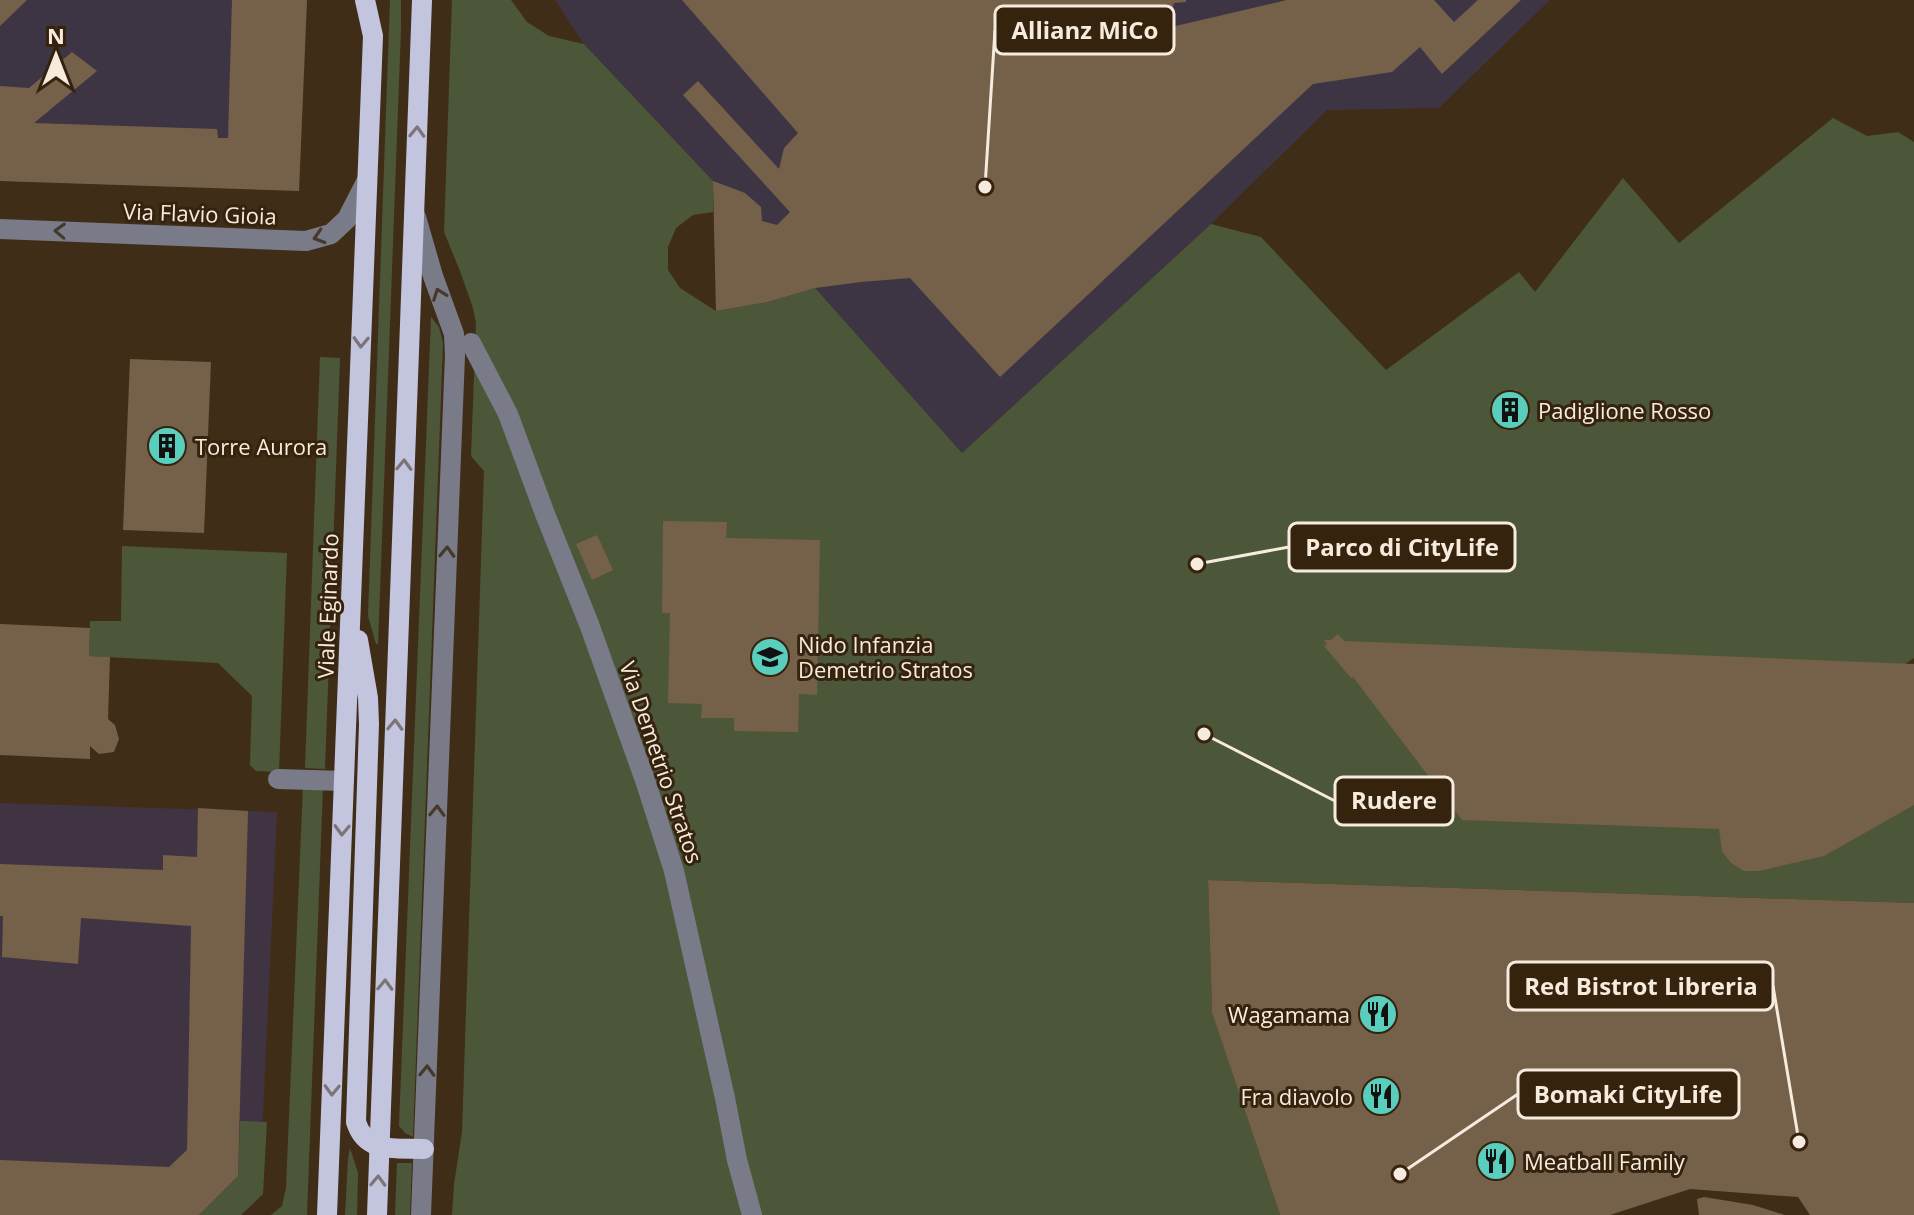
<svg xmlns="http://www.w3.org/2000/svg" width="1914" height="1215" font-family="'Open Sans',sans-serif">
<style>
.commercial{fill:#3e3544}
.education{fill:#403443}
.green{fill:#4c5739}
.building{fill:#75604a}
.lines{fill:none;stroke-linecap:round;stroke-linejoin:round}
.minor{stroke:#7a7b88;stroke-width:20}
.major{stroke:#c3c5df;stroke-width:20}
.oneway{stroke:#7c7476}
.oneway2{stroke:#46392c}
.labels{text-anchor:middle;dominant-baseline:central;stroke-width:6;stroke-linejoin:round;paint-order:stroke}
.street-label{font-size:22px;fill:#f7ebde;stroke:#35230e}
.poi-label{font-size:22px;fill:#f7ebde;stroke:#35230e;text-anchor:start}
.leader{fill:none;stroke:#f7ebde;stroke-width:3}
.callout-dot{fill:#f7ebde;stroke:#35230e;stroke-width:3}
.callout{fill:#35230e;stroke:#f7ebde;stroke-width:3}
.callout-label{font-size:24px;text-anchor:middle;font-weight:bold;fill:#f7ebde}
</style>
<rect width="100%" height="100%" fill="#402d18"/>
<g class="commercial">
<polygon points="0,0 307,0 299,191 0,181"/>
<polygon points="555,0 1550,0 1439,108 1327,110 1211,224 962,453 815,289 768,302 716,311 713,181 584,44"/>
</g>
<polygon class="education" points="0,803 277,812 259,1199 241,1215 0,1215"/>
<g class="green">
<polygon points="390,0 401,0 401,29 378,644 376,644 368,616"/>
<polygon points="452,0 511,0 527,22 549,36 584,44 713,181 713,212 693,215 676,228 668,247 668,270 680,288 716,311 768,302 815,288 962,453 1211,224 1261,237 1386,370 1519,272 1535,292 1623,178 1679,243 1833,118 1867,136 1898,132 1914,142 1914,658 1862,693 1914,753 1914,903 1208,880 1212,1013 1280,1215 452,1215 454,1184 462,1132 484,471 471,456 476,323 473,308 460,271 444,232"/>
<polygon points="431,317 439,327 443,343 413,1137 405,1133 399,1126"/>
<polygon points="320,357 340,358 325,769 305,768"/>
<polygon points="122,546 287,553 279,772 256,771 250,765 252,696 218,663 89,656 90,621 121,621"/>
<polygon points="303,786 323,786 307,1215 271,1215 282,1206 286,1188"/>
<polygon points="240,1121 267,1122 263,1194 241,1215 199,1215 238,1176"/>
<polygon points="350,1148 358,1173 357,1215 345,1215 348,1159"/>
<polygon points="397,1163 412,1163 410,1215 395,1215"/>
</g>
<g class="building">
<polygon points="0,0 27,0 0,26"/>
<polygon points="232,0 307,0 299,191 0,181 0,86 29,88 72,52 97,71 34,123 217,129 218,138 228,138"/>
<polygon points="682,0 1186,0 1186,2 1174,3 1167,28 1287,0 1434,0 1454,22 1478,0 1521,0 1442,74 1420,47 1392,72 1313,84 1000,377 910,278 861,282 815,288 768,302 716,311 713,181 745,193 761,207 762,221 777,225 790,212 683,95 698,81 779,169 784,148 798,133"/>
<polygon points="130,359 211,362 204,533 123,530"/>
<polygon points="1516,389 1531,415 1504,431 1489,405"/>
<polygon points="663,521 727,522 726,538 820,540 817,695 799,694 798,732 734,731 734,718 701,718 702,704 668,703 670,613 662,613"/>
<polygon points="597,535 613,570 592,580 576,544"/>
<polygon points="0,624 90,628 89,656 110,657 108,719 115,725 119,739 114,752 99,754 90,746 90,759 0,755"/>
<polygon points="1338,634 1344,641 1914,664 1914,805 1824,856 1759,871 1744,871 1731,863 1722,851 1719,829 1462,820 1353,677 1351,678 1324,646 1327,644 1324,640 1331,640"/>
<polygon points="198,808 248,811 238,1176 199,1215 0,1215 0,1160 169,1167 187,1150 191,926 81,918 78,964 2,957 3,916 0,916 0,864 163,870 163,855 197,857"/>
<polygon points="1208,880 1914,903 1914,1215 1810,1215 1798,1197 1690,1189 1610,1215 1280,1215 1212,1013"/>
<polygon points="1704,1197 1753,1205 1785,1215 1699,1215 1697,1199"/>
</g>
<g class="lines">
<g class="minor">
<polyline points="416,217 433,276 454,334 455,355 421,1215"/>
<polyline points="0,229 306,241 331,234 347,219 367,180"/>
<polyline points="471,343 508,414 545,514 589,624 646,783 674,871 725,1098 737,1160 752,1215"/>
<polyline points="278,779 344,781"/>
</g>
<g class="major">
<path d="M 358,640 L 368,698 L 369,724 L 356,1122 C 366,1154 396,1148 424,1149"/>
<polyline points="327,1215 373,36 365,0"/>
<polyline points="377,1215 422,0"/>
</g>
</g>
<defs><path id="oneway-chevron" d="M-2-3.5L2.5 0L-2 3.5" fill="none" stroke-width="1.6" stroke-linecap="round" stroke-linejoin="round" transform="scale(2)"/></defs>
<g class="oneway">
<use href="#oneway-chevron" transform="translate(417 132) rotate(-88)"/>
<use href="#oneway-chevron" transform="translate(361 342) rotate(92)"/>
<use href="#oneway-chevron" transform="translate(404 465) rotate(-88)"/>
<use href="#oneway-chevron" transform="translate(395 725) rotate(-88)"/>
<use href="#oneway-chevron" transform="translate(342 830) rotate(92)"/>
<use href="#oneway-chevron" transform="translate(385 985) rotate(-88)"/>
<use href="#oneway-chevron" transform="translate(332 1090) rotate(92)"/>
<use href="#oneway-chevron" transform="translate(378 1181) rotate(-88)"/>
</g>
<g class="oneway2">
<use href="#oneway-chevron" transform="translate(60 231) rotate(-178)"/>
<use href="#oneway-chevron" transform="translate(319 237) rotate(163)"/>
<use href="#oneway-chevron" transform="translate(439 294) rotate(-110)"/>
<use href="#oneway-chevron" transform="translate(447 552) rotate(-88)"/>
<use href="#oneway-chevron" transform="translate(437 811) rotate(-88)"/>
<use href="#oneway-chevron" transform="translate(427 1071) rotate(-88)"/>
</g>
<defs>
<g id="building-disc" transform="scale(2)"><circle r="9.5" fill="#5acebd" stroke="#35230e"/><path d="M-4-6H4V6H1V3H-1V6H-4ZM-2.5-4.3h1.7v1.8h-1.7ZM.8-4.3h1.7v1.8H.8ZM-2.5-1h1.7V.8h-1.7ZM.8-1h1.7V.8H.8Z" fill="#111"/></g>
<g id="school-disc" transform="scale(2)"><circle r="9.5" fill="#5acebd" stroke="#35230e"/><path d="M0-5L7-2L0 1L-7-2ZM-4 1L0 2.5L4 1V4Q0 6-4 4Z" fill="#111"/></g>
<g id="restaurant-disc" transform="scale(2)"><circle r="9.5" fill="#5acebd" stroke="#35230e"/><path d="M-5-6h1v4h1v-4h1v4h1v-4h1v5L-1.5 .5V6h-2V.5L-5-1ZM5-6V6H3V1.5H1.5Q1.5-4 5-6Z" fill="#111"/></g>
</defs>
<g fill-rule="evenodd">
<use href="#building-disc" x="1510" y="410"/>
<use href="#building-disc" x="167" y="446"/>
<use href="#school-disc" x="770" y="657"/>
<use href="#restaurant-disc" x="1378" y="1014"/>
<use href="#restaurant-disc" x="1381" y="1096"/>
<use href="#restaurant-disc" x="1496" y="1161"/>
</g>
<g class="labels">
<g class="street-label">
<text transform="translate(200 213) rotate(2)">Via Flavio Gioia</text>
<text transform="translate(327 606) rotate(-88)">Viale Eginardo</text>
<text transform="translate(662 762) rotate(71)">Via Demetrio Stratos</text>
</g>
<g class="poi-label">
<text x="1538" y="410">Padiglione Rosso</text>
<text x="195" y="446">Torre Aurora</text>
<text x="798" y="644">Nido Infanzia<tspan x="798" dy="25">Demetrio Stratos</tspan></text>
<text x="1350" y="1014" text-anchor="end">Wagamama</text>
<text x="1353" y="1096" text-anchor="end">Fra diavolo</text>
<text x="1524" y="1161">Meatball Family</text>
</g>
</g>
<path class="leader" d="M985 187L995 30M1197 564L1289 547M1204 734L1335 801M1799 1142L1773 986M1400 1174L1518 1094"/>
<g class="callout-dot">
<circle cx="985" cy="187" r="8"/>
<circle cx="1197" cy="564" r="8"/>
<circle cx="1204" cy="734" r="8"/>
<circle cx="1799" cy="1142" r="8"/>
<circle cx="1400" cy="1174" r="8"/>
</g>
<g class="callout">
<rect x="995" y="6" width="179" height="48" rx="8"/>
<rect x="1289" y="523" width="226" height="48" rx="8"/>
<rect x="1335" y="777" width="118" height="48" rx="8"/>
<rect x="1508" y="962" width="265" height="48" rx="8"/>
<rect x="1518" y="1070" width="221" height="48" rx="8"/>
</g>
<g class="callout-label">
<text x="1085" y="39">Allianz MiCo</text>
<text x="1402" y="556">Parco di CityLife</text>
<text x="1394" y="809">Rudere</text>
<text x="1641" y="995">Red Bistrot Libreria</text>
<text x="1628" y="1103">Bomaki CityLife</text>
</g>
<g transform="translate(56 56)" stroke="#35230e" stroke-width="6" paint-order="stroke">
<path d="M0-6L14 30L0 20L-14 30Z" fill="#f7ebde"/>
<text y="-12" font-size="22" font-weight="bold" text-anchor="middle" fill="#f7ebde">N</text>
</g>
</svg>
